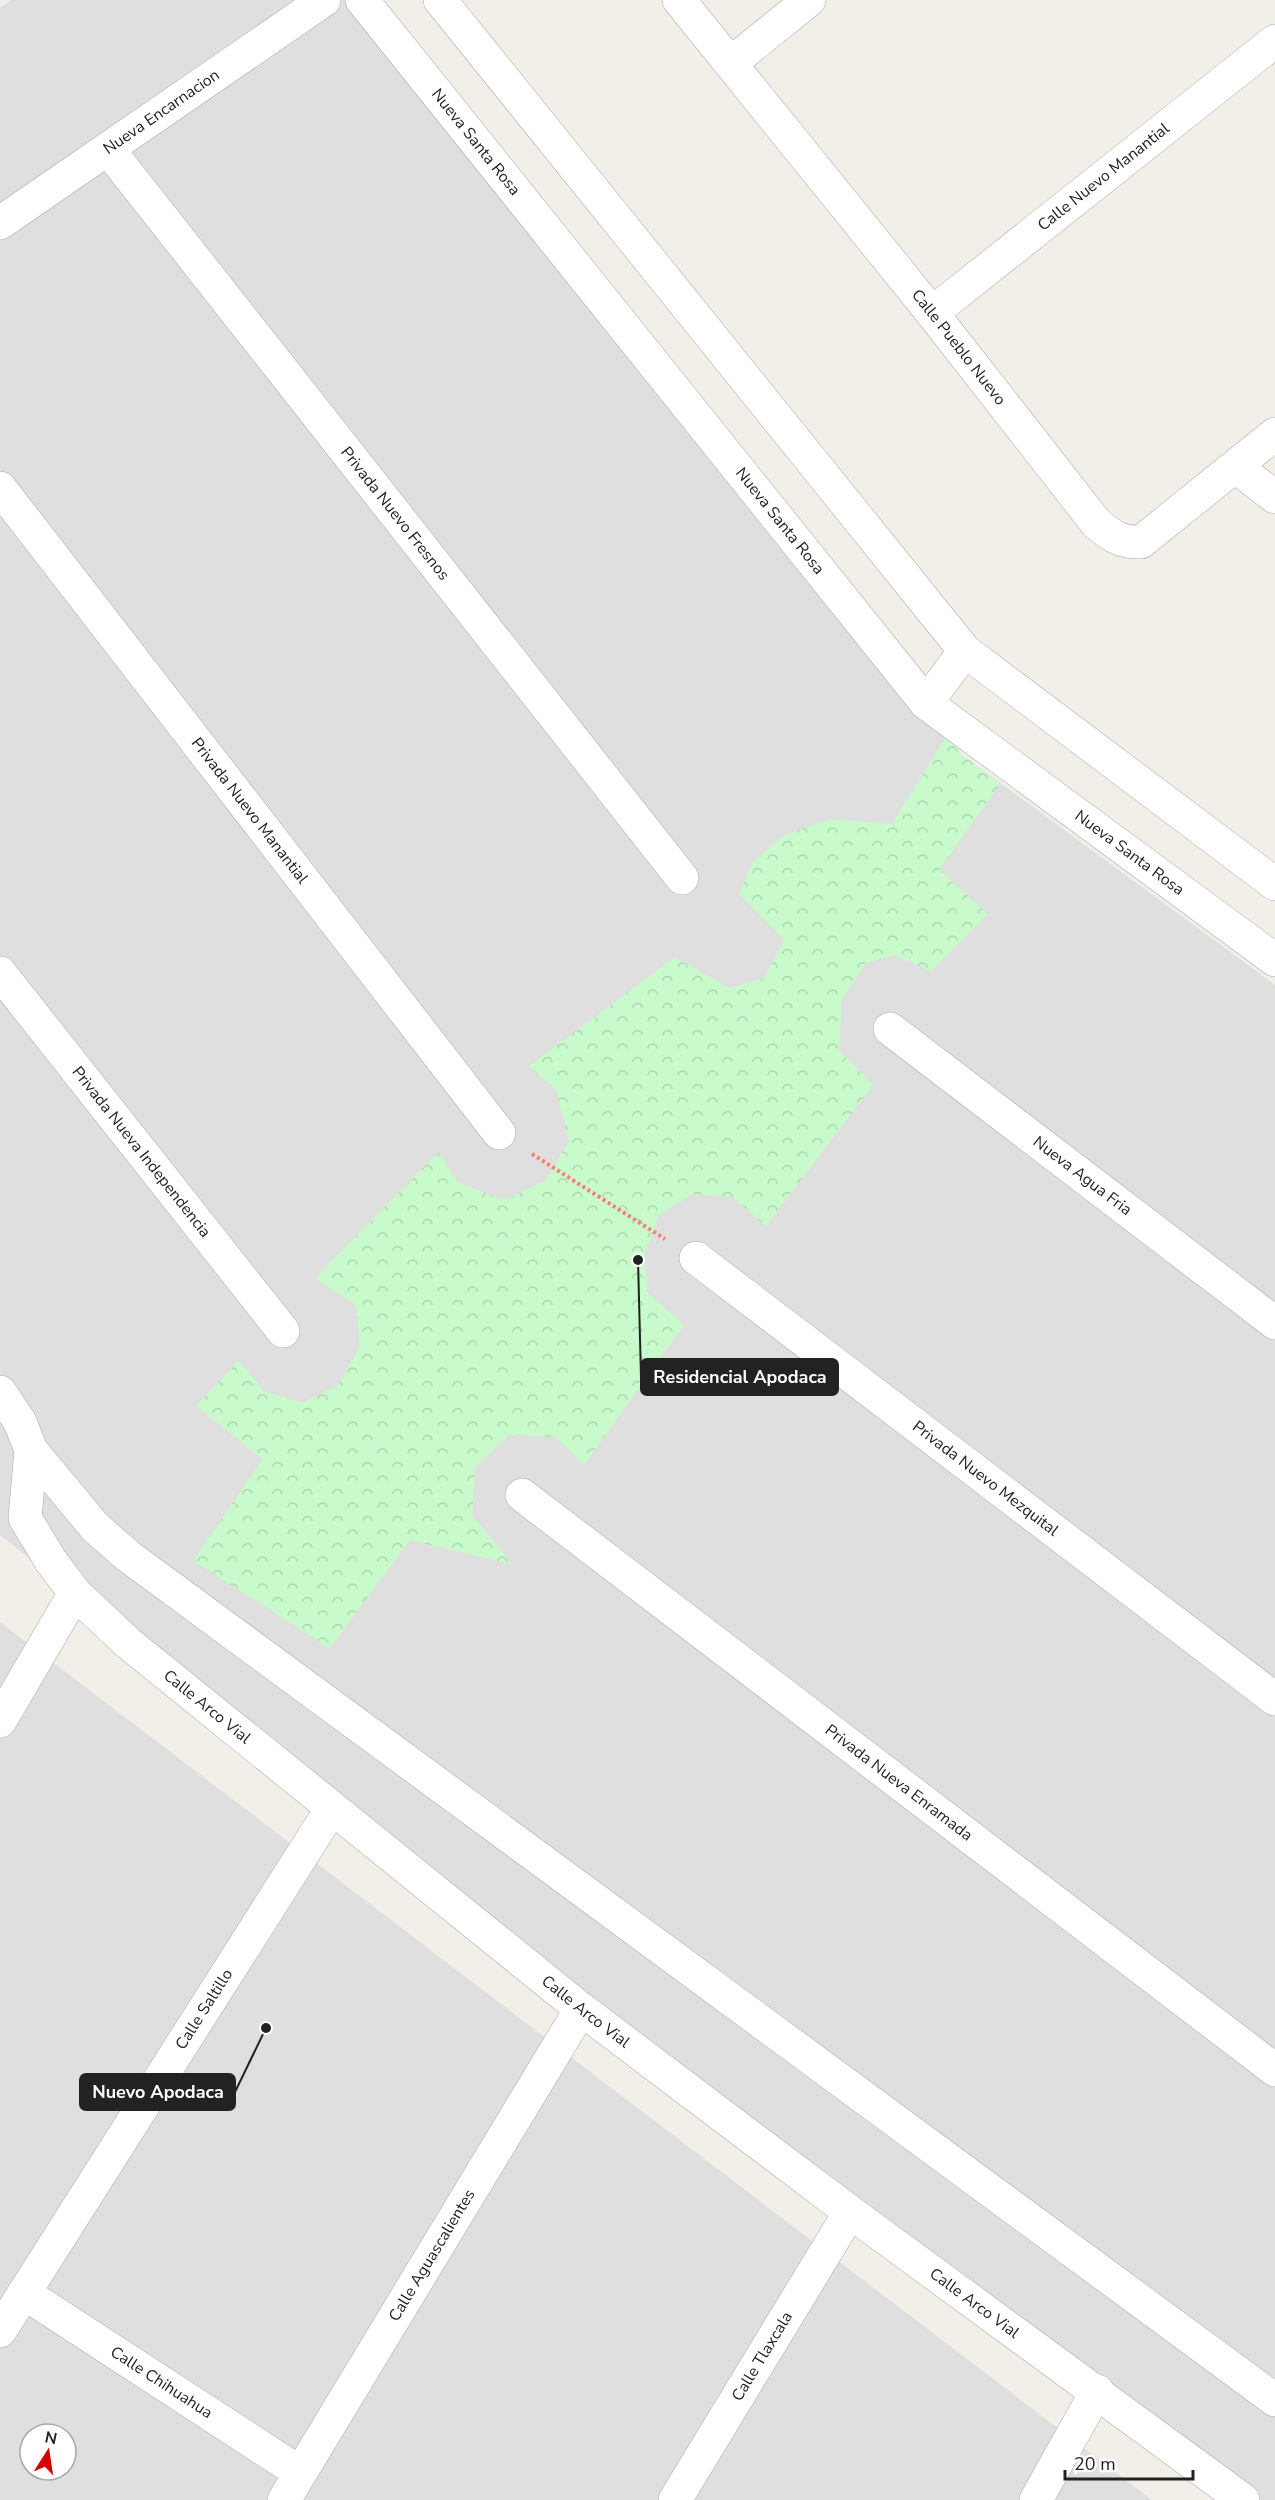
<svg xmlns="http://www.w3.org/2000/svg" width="1275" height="2500" font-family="'Nunito Sans',sans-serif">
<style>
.residential{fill:#e0dfdf;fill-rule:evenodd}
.park{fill:url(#park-crowns)}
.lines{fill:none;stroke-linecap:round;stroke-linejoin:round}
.street-casing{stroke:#a9a9a9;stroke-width:34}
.path{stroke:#fa8072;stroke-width:4;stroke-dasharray:3 3;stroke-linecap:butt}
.street{stroke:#fff;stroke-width:33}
.labels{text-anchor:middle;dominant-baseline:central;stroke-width:4.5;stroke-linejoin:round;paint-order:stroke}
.street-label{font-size:16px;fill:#222;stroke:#fff}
.leader{fill:none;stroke:#222;stroke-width:2}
.callout-dot{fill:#222;stroke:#fff;stroke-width:2}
.callout{fill:#222;stroke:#222;stroke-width:2}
.callout-label{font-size:18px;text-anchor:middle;font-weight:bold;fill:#fff}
</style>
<defs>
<pattern id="park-crowns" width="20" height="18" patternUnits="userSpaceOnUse" patternTransform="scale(1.5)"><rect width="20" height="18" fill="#c8facc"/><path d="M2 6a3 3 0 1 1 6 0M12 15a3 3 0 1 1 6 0" fill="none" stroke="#acd6af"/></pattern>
</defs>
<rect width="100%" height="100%" fill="#f2efe9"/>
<g class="residential">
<polygon points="11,0 347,0 961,754 1275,985 1275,2500 1231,2500 0,1535 0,8"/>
<path d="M 0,1622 L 1152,2500 L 0,2500 ZM 30,2434 L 66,2434 L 66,2470 L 30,2470 Z"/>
</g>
<polygon class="park" points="946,737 961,754 1000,784 939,870 988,914 931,971 894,955 866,963 842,999 839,1050 873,1085 766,1226 733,1197 692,1194 659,1215 644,1256 648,1293 684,1325 584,1465 555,1437 509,1435 475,1468 472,1515 512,1564 410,1540 330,1648 193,1561 263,1459 196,1406 239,1361 265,1392 303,1403 337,1386 360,1347 356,1305 315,1278 439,1152 457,1182 504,1200 545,1181 569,1141 556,1090 529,1066 675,957 729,988 764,978 784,940 739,894 752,863 784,835 830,819 892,824"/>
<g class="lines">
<g class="street-casing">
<g id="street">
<path id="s1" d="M 362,0 L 926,703 L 1275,960"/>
<polyline points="440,0 965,651 1275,884"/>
<path id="s2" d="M 679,0 L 932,313 L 1097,524 C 1112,536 1121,543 1141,542 L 1275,434"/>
<polyline points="731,63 809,0"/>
<path id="s3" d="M 108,149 L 682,878"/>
<path id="s4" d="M 0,223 L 324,0"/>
<path id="s5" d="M 932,313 L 1275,41"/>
<polyline points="1236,467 1275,497"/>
<path id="s6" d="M 0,488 L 499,1133"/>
<polyline points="926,703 965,651"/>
<path id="s7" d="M 0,973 L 283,1331"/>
<path id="s8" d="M 890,1029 L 1275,1323"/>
<path id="s9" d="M 696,1258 L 1275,1699"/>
<polyline points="0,1392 20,1422 31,1450 95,1527 128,1556 1275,2400"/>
<path id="s10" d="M 31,1450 L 25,1518 L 51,1561 L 75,1593 L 128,1643 L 581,2009 L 850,2212 L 1243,2500"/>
<path id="s11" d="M 522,1495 L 1275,2070"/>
<polyline points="0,1721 75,1593"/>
<path id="s12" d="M 24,2293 L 299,2472"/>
<path id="s13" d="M 0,2331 L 332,1808"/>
<path id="s14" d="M 284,2500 L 581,2009"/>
<path id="s15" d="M 675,2500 L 850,2212"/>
<polyline points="1036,2500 1097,2391"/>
</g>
</g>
<polyline class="path" points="532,1154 665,1239"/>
<use href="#street" class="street"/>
</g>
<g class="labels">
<g class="street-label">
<text stroke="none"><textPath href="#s4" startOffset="196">Nueva Encarnacion</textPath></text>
<text stroke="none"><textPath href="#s1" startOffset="182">Nueva Santa Rosa</textPath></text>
<text stroke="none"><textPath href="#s5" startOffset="219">Calle Nuevo Manantial</textPath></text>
<text stroke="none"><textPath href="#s2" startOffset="446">Calle Pueblo Nuevo</textPath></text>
<text stroke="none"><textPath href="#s3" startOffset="464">Privada Nuevo Fresnos</textPath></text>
<text stroke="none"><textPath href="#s1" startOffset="668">Nueva Santa Rosa</textPath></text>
<text stroke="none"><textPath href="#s6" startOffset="408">Privada Nuevo Manantial</textPath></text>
<text stroke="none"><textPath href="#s1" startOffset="1154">Nueva Santa Rosa</textPath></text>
<text stroke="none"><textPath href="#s7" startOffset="228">Privada Nueva Independencia</textPath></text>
<text stroke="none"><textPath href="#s8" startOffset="242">Nueva Agua Fria</textPath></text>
<text stroke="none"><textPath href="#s9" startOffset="364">Privada Nuevo Mezquital</textPath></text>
<text stroke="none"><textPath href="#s10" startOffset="333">Calle Arco Vial</textPath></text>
<text stroke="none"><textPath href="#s11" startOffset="474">Privada Nueva Enramada</textPath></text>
<text stroke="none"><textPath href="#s13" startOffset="381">Calle Saltillo</textPath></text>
<text stroke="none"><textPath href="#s10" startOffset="819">Calle Arco Vial</textPath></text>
<text stroke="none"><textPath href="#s14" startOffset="286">Calle Aguascalientes</textPath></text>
<text stroke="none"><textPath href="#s10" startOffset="1305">Calle Arco Vial</textPath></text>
<text stroke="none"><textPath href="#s15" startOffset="168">Calle Tlaxcala</textPath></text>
<text stroke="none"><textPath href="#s12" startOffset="164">Calle Chihuahua</textPath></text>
</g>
</g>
<path class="leader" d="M638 1260L641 1377M266 2028L235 2092"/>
<g class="callout-dot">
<circle cx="638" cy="1260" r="6"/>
<circle cx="266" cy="2028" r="6"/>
</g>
<g class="callout">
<rect x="641" y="1359" width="197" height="36" rx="6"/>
<rect x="80" y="2074" width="155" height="36" rx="6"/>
</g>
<g class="callout-label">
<text x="740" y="1383">Residencial Apodaca</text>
<text x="158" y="2098">Nuevo Apodaca</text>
</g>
<g transform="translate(48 2452) rotate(12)"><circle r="28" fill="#ffffff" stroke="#a7a7a7" stroke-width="1.5"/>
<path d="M0-4.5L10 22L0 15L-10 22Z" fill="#d40000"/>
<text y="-9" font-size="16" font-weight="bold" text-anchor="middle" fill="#222222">N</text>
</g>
<path d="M1065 2470v9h128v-9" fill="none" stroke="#222222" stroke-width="3"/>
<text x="1074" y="2470" font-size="18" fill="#222222" stroke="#ffffff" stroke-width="4.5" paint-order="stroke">20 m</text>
</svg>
